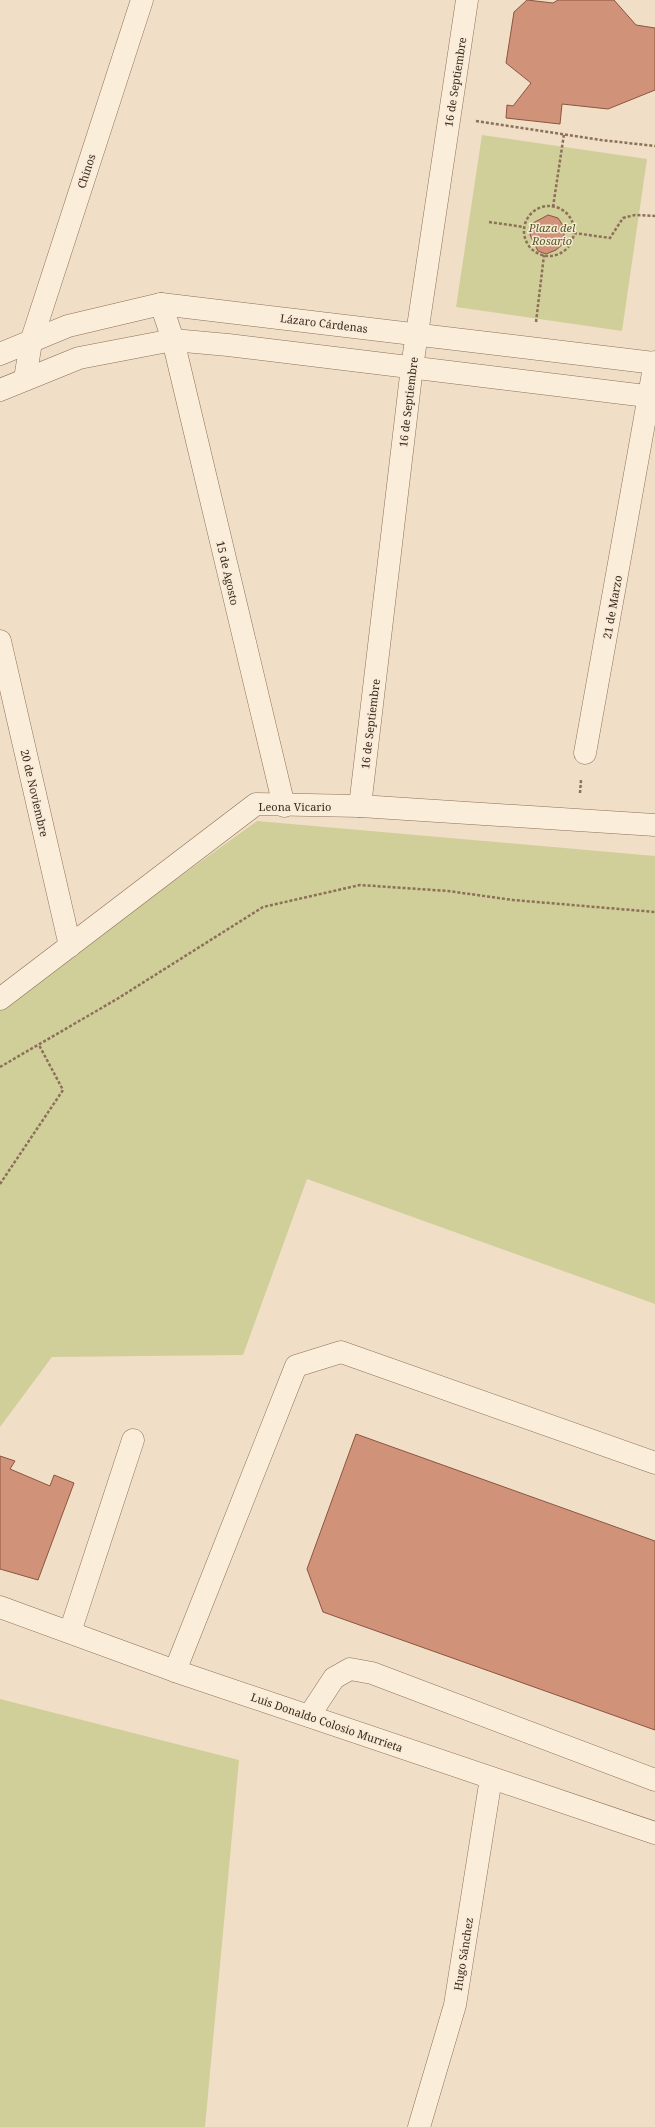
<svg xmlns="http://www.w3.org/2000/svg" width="655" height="2127" font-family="'Noto Serif',serif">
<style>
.green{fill:#d0cf99}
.building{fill:#d0937a;stroke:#8d543f}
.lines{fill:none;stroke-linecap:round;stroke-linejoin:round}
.minor-casing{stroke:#8d6f5a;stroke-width:23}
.path{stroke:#8d6f5a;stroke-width:2.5;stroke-dasharray:3 2;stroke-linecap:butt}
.minor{stroke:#faedda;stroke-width:22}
.labels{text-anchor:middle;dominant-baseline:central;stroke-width:3;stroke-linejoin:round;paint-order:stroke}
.street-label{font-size:11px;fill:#3d2a1f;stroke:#f7ead6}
.park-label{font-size:11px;font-style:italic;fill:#535a24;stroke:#f7ead6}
</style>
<rect width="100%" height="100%" fill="#f0dfc6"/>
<g class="green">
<polygon points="482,135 647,159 622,331 456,307"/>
<polygon points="257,821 655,856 655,1304 307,1179 243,1355 52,1357 0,1427 0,1010 78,950"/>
<polygon points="0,1699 239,1760 205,2127 0,2127"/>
</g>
<g class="building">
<polygon points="527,0 553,3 558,0 614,0 636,25 655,28 655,90 608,109 562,104 560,124 506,118 507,105 513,106 531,83 506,63 514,12"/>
<polygon points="548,215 558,218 564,227 564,243 556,250 546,254 538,251 530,235 531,224"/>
<polygon points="356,1434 655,1541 655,1730 323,1612 307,1569"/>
<polygon points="0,1456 15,1461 10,1469 50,1486 54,1475 74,1483 38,1580 0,1569"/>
</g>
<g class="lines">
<g class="minor-casing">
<g id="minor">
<polyline points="161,304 173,340 284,806"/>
<polyline points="0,354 68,326 161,304 655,363"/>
<polyline points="25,379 31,342 142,0"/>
<polyline points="0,390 79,358 173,340 228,345 655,397"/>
<polyline points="0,641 70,946"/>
<polyline points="585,753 655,362"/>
<polyline points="360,806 412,367 467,0"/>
<polyline points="0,999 256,804 360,806 655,825"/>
<polyline points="0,1607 175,1671 655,1833"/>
<polyline points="70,1632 133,1440"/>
<polyline points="175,1671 296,1366 341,1352 655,1463"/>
<polyline points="309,1716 334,1678 350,1669 372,1673 655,1780"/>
<polyline points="419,2127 455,2005 491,1778"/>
</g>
</g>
<g class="path">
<polyline points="476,121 601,140 655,146"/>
<circle cx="549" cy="231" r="25"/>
<polyline points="553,207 564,134"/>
<polyline points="489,222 524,227"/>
<polyline points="574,233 610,238 623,218 635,215 655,216"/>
<polyline points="536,322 544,255"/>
<polyline points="580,793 581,780"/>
<polyline points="0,1067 117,999 263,907 360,885 448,891 513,900 655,912"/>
<polyline points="0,1184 63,1090 39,1045"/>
</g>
<use href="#minor" class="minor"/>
</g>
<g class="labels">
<g class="street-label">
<text transform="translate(455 82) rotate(-81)">16 de Septiembre</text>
<text transform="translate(86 171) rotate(-72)">Chinos</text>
<text transform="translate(324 323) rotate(7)">Lázaro Cárdenas</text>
<text transform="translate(408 402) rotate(-83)">16 de Septiembre</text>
<text transform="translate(228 573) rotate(77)">15 de Agosto</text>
<text transform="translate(612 607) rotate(-80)">21 de Marzo</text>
<text transform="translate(370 724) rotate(-83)">16 de Septiembre</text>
<text transform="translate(35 793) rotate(77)">20 de Noviembre</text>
<text x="295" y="806">Leona Vicario</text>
<text transform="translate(327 1722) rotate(19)">Luis Donaldo Colosio Murrieta</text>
<text transform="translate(463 1954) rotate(-81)">Hugo Sánchez</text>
</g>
<g class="park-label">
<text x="552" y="227">Plaza del<tspan x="552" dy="13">Rosario</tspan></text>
</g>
</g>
</svg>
